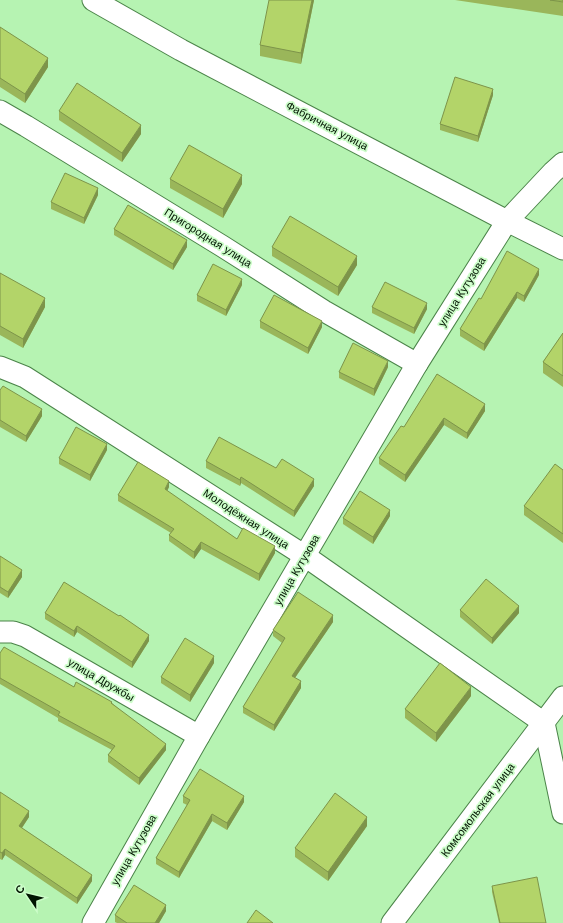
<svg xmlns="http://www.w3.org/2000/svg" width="563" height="923" font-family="'Work Sans',sans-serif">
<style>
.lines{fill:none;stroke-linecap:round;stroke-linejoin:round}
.minor-casing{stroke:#4b8449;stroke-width:23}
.minor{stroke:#fff;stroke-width:21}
.wall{fill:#9ab65a}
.shaded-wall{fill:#7d944a}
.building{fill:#b3d469;stroke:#7d944a}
.labels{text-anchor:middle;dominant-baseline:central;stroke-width:3.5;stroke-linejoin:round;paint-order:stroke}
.street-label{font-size:11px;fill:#001401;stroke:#ccfdc9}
</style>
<rect width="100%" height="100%" fill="#b6f3b2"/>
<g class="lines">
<g class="minor-casing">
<g id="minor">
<polyline points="93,0 181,50 507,221 563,249"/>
<polyline points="0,111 26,126 222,246 324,311 417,364"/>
<polyline points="0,367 25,377 305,556 544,723 563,813"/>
<polyline points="0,632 13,632 25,636 199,736"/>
<polyline points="93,923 199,736 417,364 507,221 553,172 563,163"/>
<polyline points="392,923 563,697"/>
</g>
</g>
<use href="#minor" class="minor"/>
</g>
<g class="wall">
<polygon points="314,0 301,64 260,56 260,45"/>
<polygon points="455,0 563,0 563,16"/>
<polygon points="0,27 48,67 25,103 0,87"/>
<polygon points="493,95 478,142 440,130 440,124"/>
<polygon points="59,111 141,134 122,162 59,120"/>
<polygon points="170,179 242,184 223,218 170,188"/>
<polygon points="98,195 84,224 51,209 51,202"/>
<polygon points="114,229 187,247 173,270 114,235"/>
<polygon points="272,247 357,265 338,296 272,256"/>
<polygon points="0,273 45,307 23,348 0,335"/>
<polygon points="539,275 524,302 517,298 484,351 460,336 460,329"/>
<polygon points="242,285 226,316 197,301 197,295"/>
<polygon points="372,307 427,309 414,334 372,313"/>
<polygon points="260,321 322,327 308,354 260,328"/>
<polygon points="563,333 563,387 543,373 543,362"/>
<polygon points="388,367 374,396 339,378 339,372"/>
<polygon points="437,374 485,411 467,439 444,425 405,482 379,464 379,458 404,427"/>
<polygon points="0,390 42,416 26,442 0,427"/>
<polygon points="107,450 90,481 59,464 59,458"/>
<polygon points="206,461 276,468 314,486 294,517 241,483 240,486 206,468"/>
<polygon points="563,470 563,543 524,515 524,506"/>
<polygon points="169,487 167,491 237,539 275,553 259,581 201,549 194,559 169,541 169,535 171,533 118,501 118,495"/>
<polygon points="390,516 373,544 343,524 343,518"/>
<polygon points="0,556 22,577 8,598 0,593"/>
<polygon points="460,610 519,613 492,644 460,617"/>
<polygon points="45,613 149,641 132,668 77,632 74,637 45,619"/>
<polygon points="333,622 295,678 301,688 274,731 243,713 243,707 282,643 273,636 273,630"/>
<polygon points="0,653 74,687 112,703 166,750 139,785 108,762 108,755 112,750 58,721 58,718 0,684"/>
<polygon points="214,663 190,702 161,683 161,677"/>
<polygon points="471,696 436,742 405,718 405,709"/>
<polygon points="0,792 29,817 22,828 92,881 77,904 5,855 2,860 0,859"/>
<polygon points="183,796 244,802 227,830 212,821 179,878 156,864 156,858 187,805 183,803"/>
<polygon points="367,826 328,881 295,857 295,848"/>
<polygon points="492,886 546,923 499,923 492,892"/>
<polygon points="166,911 159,923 117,923 115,922 115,915"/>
</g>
<g class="shaded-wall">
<polygon points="312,0 314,0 301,64 301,53"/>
<polygon points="48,58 48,67 25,103 25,94"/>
<polygon points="493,89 493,95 478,142 478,136"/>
<polygon points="141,125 141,134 122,162 122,153"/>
<polygon points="242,175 242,184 223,218 223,209"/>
<polygon points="98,188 98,195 84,224 84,218"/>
<polygon points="187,240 187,247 173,270 173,264"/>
<polygon points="357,256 357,265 338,296 338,287"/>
<polygon points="539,269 539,275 524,302 524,296"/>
<polygon points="242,279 242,285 226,316 226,310"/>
<polygon points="517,292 517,298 484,351 484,344"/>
<polygon points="45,298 45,307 23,348 23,339"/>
<polygon points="427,303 427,309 414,334 414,328"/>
<polygon points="322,321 322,327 308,354 308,348"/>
<polygon points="388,361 388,367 374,396 374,389"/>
<polygon points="485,404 485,411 467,439 467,433"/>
<polygon points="42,409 42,416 26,442 26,436"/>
<polygon points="444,418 444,425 405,482 405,475"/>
<polygon points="107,444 107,450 90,481 90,475"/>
<polygon points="241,477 241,483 240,486 240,480"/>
<polygon points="314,479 314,486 294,517 294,511"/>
<polygon points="169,481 169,487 165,495 165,489"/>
<polygon points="390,510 390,516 373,544 373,537"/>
<polygon points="201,542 201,549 194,559 194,552"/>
<polygon points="275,546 275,553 259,581 259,574"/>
<polygon points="22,570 22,577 8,598 8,592"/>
<polygon points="519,606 519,613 492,644 492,638"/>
<polygon points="333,615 333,622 292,682 292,676"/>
<polygon points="77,626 77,632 74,637 74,631"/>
<polygon points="149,635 149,641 132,668 132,662"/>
<polygon points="214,656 214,663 190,702 190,695"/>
<polygon points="301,681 301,688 274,731 274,725"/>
<polygon points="471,687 471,696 436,742 436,733"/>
<polygon points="166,744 166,750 139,785 139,778"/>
<polygon points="244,796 244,802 227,830 227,823"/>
<polygon points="29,811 29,817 19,832 19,826"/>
<polygon points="212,814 212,821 179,878 179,872"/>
<polygon points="367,817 367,826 328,881 328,872"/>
<polygon points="5,849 5,855 2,860 2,853"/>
<polygon points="92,875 92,881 77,904 77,898"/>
<polygon points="166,905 166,911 159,923 155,923"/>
</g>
<g class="building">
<polygon points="269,0 312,0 301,53 260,45"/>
<polygon points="550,0 563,0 563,2"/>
<polygon points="0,27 48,58 25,94 0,78"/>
<polygon points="455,77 493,89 478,136 440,124"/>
<polygon points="77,83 141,125 122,153 59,111"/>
<polygon points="189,145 242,175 223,209 170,179"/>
<polygon points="65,173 98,188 84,218 51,202"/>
<polygon points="128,205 187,240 173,264 114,229"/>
<polygon points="290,216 357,256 338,287 272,247"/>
<polygon points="507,251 539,269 524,296 517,292 484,344 460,329 479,298 481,299"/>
<polygon points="213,264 242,279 226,310 197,295"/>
<polygon points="0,273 45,298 23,339 0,326"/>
<polygon points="385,282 427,303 414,328 372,307"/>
<polygon points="274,295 322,321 308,348 260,321"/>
<polygon points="563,333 563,376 543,362"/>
<polygon points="353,343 388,361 374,389 339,372"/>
<polygon points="437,374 485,404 467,433 444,418 405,475 379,458 401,426 404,427"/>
<polygon points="3,386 42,409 26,436 0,420 0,390"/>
<polygon points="76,427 107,444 90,475 59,458"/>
<polygon points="219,437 276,468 282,459 314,479 294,511 241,477 240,480 206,461"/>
<polygon points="138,462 169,481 165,489 237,539 243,528 275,546 259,574 201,542 194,552 169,535 174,529 118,495"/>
<polygon points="555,464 563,470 563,534 524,506"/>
<polygon points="360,491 390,510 373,537 343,518"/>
<polygon points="0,556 22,570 8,592 0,587"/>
<polygon points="486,579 519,606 492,638 460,610"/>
<polygon points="64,582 119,616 120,615 149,635 132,662 77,626 74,631 45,613"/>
<polygon points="298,592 333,615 292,676 301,681 274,725 243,707 285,638 273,630"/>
<polygon points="185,638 214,656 190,695 161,677"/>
<polygon points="4,647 74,687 76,682 112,702 111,703 166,744 139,778 108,755 115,746 58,715 60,712 0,678 0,653"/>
<polygon points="440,663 471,687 436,733 405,709"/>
<polygon points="200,769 244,796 227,823 212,814 179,872 156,858 190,800 183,796"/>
<polygon points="0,792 29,811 19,826 92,875 77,898 5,849 2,853 0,852"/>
<polygon points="335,793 367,817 328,872 295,848"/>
<polygon points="537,877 546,923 500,923 492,886"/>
<polygon points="134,885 166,905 155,923 127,923 115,915"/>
<polygon points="256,910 273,923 247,923"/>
</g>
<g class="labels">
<g class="street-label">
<text transform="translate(327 126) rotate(28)">Фабричная улица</text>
<text transform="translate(208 238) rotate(32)">Пригородная улица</text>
<text transform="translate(462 292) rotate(-58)">улица Кутузова</text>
<text transform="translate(246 519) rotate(33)">Молодёжная улица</text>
<text transform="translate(297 570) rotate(-60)">улица Кутузова</text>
<text transform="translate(101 680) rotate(30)">улица Дружбы</text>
<text transform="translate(478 810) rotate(-53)">Комсомольская улица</text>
<text transform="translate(134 850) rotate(-60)">улица Кутузова</text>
</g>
</g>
<g transform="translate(28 895) rotate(305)" stroke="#ccfdc9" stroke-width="3" paint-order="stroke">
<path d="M0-3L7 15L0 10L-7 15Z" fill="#001401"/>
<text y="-6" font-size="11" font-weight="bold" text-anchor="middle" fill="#001401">С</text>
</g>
</svg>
